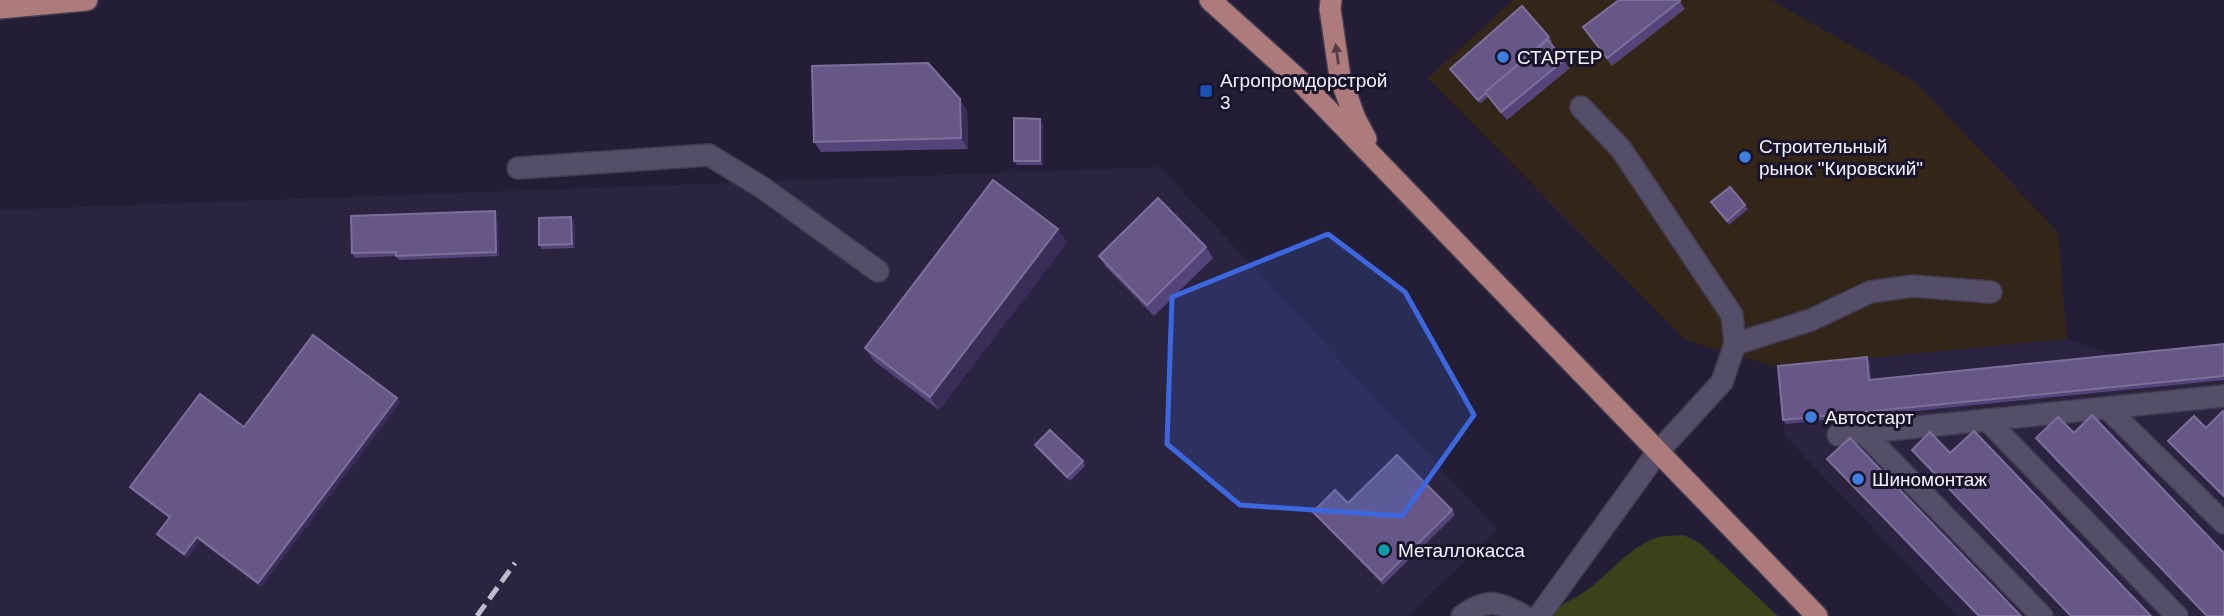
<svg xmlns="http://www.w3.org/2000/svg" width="2224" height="616" font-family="Arial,sans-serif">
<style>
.commercial{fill:#332619}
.built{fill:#2b2441}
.green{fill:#3b4118}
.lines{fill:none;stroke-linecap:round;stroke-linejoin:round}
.minor-casing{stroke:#403b4e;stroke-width:24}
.major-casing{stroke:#403b4e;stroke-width:24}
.minor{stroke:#544e69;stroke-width:21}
.major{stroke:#ae7b7c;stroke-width:21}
.rail{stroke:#bfbccc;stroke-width:5;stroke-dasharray:14 7;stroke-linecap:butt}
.wall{fill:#554479}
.shaded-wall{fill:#3a2d58}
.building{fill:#665787;stroke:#7c6f9a;stroke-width:2}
.oneway{fill:#553d4b}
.marked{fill:#3d67de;fill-opacity:0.2;stroke:#3d67de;stroke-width:5;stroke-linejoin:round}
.shop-dot{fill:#3f7fe0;stroke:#1a142a;stroke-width:2.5}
.transit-dot{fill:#1a4fb4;stroke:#1a142a;stroke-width:2.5}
.culture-dot{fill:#0f9aa8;stroke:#1a142a;stroke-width:2.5}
.labels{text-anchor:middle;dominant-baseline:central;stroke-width:6;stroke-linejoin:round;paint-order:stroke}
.poi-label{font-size:19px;fill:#f4f2ff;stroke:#1a142a;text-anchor:start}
</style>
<rect width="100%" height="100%" fill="#231e35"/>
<polygon class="commercial" points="1513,0 1771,0 1914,81 2058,232 2067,339 1777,367 1685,340 1428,78"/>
<g class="built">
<polygon points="1160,167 1498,530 1407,616 0,616 0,210"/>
<polygon points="2067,339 2119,357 2224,347 2224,616 1957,616 1785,436 1777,367"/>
</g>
<path class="green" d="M 1684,535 L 1701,544 L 1778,616 L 1554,616 C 1557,606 1569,601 1578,596 C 1606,580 1626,548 1656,538 C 1664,535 1675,536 1684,535 Z"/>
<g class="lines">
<g class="minor-casing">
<g id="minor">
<polyline points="518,168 709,155 763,188 878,271"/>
<polyline points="1735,344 1811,320 1870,292 1912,286 1991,292"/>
<polyline points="2107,408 2224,523"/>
<polyline points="1987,420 2177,616"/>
<polyline points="1864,433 2042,616"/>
<polyline points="1838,435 2224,396"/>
<path d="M 1462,616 C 1487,598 1499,601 1524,616"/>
<polyline points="1539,616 1657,453 1722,382 1735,344 1732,315 1621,149 1581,107"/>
</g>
</g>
<g class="major-casing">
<g id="major">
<polyline points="1210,0 1299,80 1817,616"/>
<polyline points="1331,0 1330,9 1340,77 1355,118 1366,139"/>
<polyline points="0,8 87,0"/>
</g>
</g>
<use href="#minor" class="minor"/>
<use href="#major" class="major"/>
<polyline class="rail" points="477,616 515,563"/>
</g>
<g class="wall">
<polygon points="1679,0 1685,9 1612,66 1583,27"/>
<polygon points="1549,37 1552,41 1550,43 1570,68 1507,120 1488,97 1480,104 1450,69"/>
<polygon points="967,110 968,149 821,152 814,142"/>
<polygon points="1043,123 1043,165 1017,165 1014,161"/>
<polygon points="1730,187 1748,209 1729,225 1711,202"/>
<polygon points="495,211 497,215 499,256 399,260 396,256 355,258 352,253"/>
<polygon points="574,221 575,248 542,249 539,245"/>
<polygon points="1067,242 939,410 874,361 865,348"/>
<polygon points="1206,247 1213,258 1154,316 1106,267 1099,256"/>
<polygon points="2224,344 2224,380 1786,424 1783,420 1870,361 1871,380"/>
<polygon points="397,398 400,402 261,587 200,541 187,558 160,538 157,534 169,518 133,491 130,487 244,427"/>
<polygon points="2224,412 2224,498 2168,441 2206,428"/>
<polygon points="2074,433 2224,616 2206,616 2036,438"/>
<polygon points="1035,445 1083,461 1085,466 1070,481"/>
<polygon points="1912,450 1950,453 2151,616 2070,616"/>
<polygon points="1827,459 2021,616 1978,616"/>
<polygon points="1452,510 1455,515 1383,585 1313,512"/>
</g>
<g class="shaded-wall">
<polygon points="960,99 967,110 968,149 961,138"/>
<polygon points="1040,119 1043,123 1043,165 1040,161"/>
<polygon points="495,211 497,215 499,256 496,252"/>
<polygon points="571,217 574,221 575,248 572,244"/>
<polygon points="1058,229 1067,242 939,410 930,397"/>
<polygon points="1867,357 1870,361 1872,384 1869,380"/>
<polygon points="397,398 400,402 261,587 258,583"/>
<polygon points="197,537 200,541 187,558 184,554"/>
</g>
<g class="building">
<polygon points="1619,0 1679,0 1680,1 1607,58 1583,27"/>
<polygon points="1522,6 1549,37 1478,100 1450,69"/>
<polygon points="1548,40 1564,60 1501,112 1485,92"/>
<polygon points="928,63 960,99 961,138 814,142 812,66"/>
<polygon points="1014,118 1040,119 1040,161 1014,161"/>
<polygon points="993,180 1058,229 930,397 865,348"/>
<polygon points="1730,187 1745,205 1727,221 1711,202"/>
<polygon points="1158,198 1206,247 1147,305 1099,256"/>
<polygon points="495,211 496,252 396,256 396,252 352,253 351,216"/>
<polygon points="571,217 572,244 539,245 539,218"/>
<polygon points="313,335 397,398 258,583 197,537 184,554 157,534 170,517 130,487 200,394 244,427"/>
<polygon points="2224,344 2224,376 1783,420 1778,366 1867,357 1869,380"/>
<polygon points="2223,411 2224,412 2224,496 2168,441 2194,416 2206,428"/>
<polygon points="2092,415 2224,553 2224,616 2207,616 2036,438 2058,417 2074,433"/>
<polygon points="1050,430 1083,461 1067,477 1035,445"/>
<polygon points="1974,431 2151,616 2071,616 1912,450 1930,432 1950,453"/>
<polygon points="1850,438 2021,616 1979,616 1827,459"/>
<polygon points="1397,455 1452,510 1381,580 1313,512 1335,490 1348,503"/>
</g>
<defs><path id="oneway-solid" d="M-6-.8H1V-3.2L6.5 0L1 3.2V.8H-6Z" transform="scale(1.75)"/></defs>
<use class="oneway" href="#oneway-solid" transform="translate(1337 54) rotate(-98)"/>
<path class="marked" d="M 1328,234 L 1405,292 L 1474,415 L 1402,516 L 1240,505 L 1167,444 L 1172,297 Z"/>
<g class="shop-dot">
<circle cx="1503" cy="57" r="7"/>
<circle cx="1745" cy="157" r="7"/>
<circle cx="1811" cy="417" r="7"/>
<circle cx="1858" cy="479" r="7"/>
</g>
<rect class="transit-dot" x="1199" y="84" width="14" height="14" rx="3.5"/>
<circle class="culture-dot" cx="1384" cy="550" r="7"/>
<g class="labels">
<g class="poi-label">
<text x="1517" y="57">СТАРТЕР</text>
<text x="1220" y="80">Агропромдорстрой<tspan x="1220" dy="22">3</tspan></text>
<text x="1759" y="146">Строительный<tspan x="1759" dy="22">рынок "Кировский"</tspan></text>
<text x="1825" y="417">Автостарт</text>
<text x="1872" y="479">Шиномонтаж</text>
<text x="1398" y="550">Металлокасса</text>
</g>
</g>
</svg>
